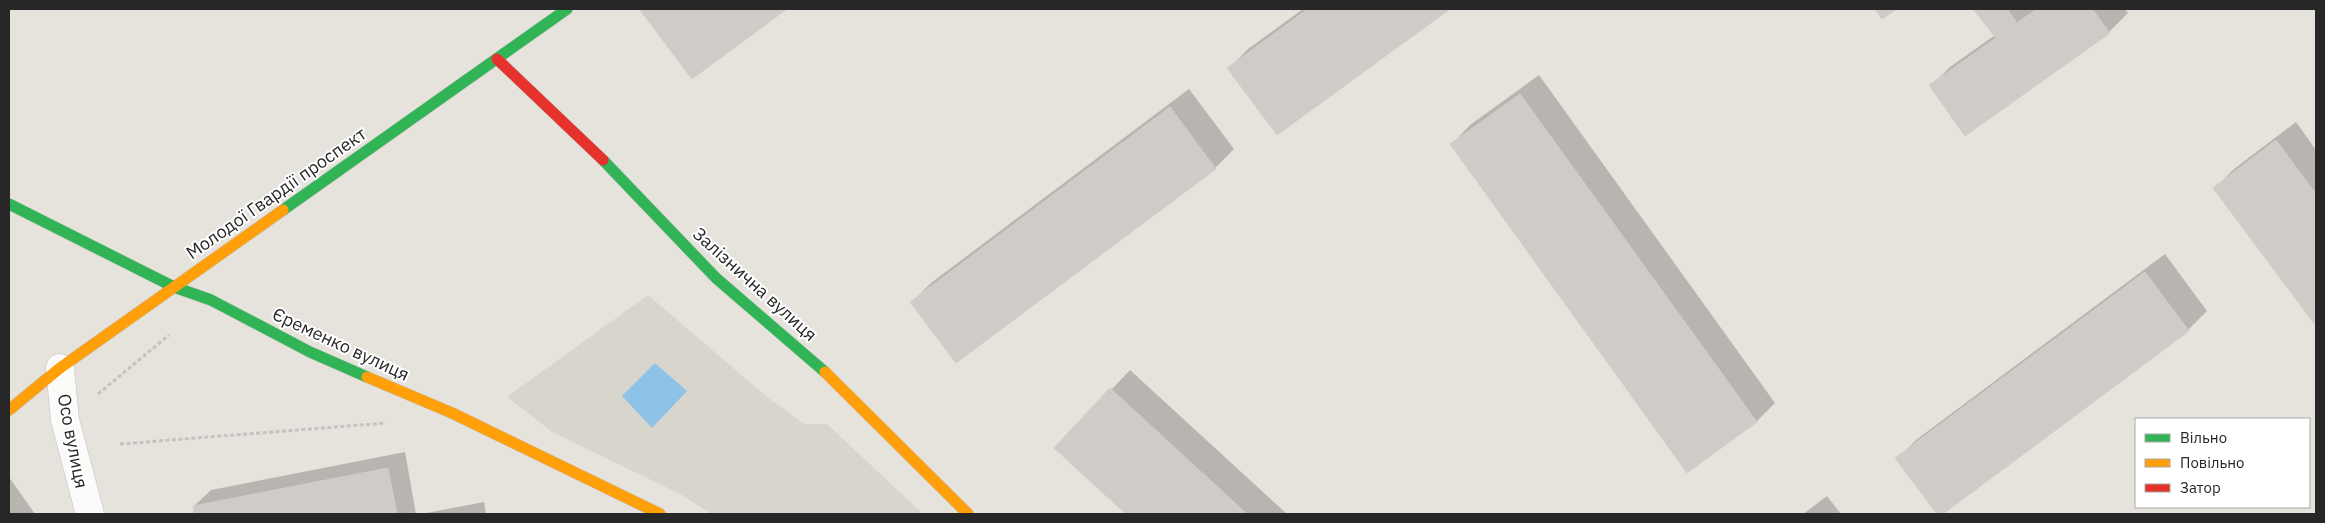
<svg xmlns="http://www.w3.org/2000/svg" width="2325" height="523" font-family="'IBM Plex Sans',sans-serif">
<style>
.plaza{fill:#d8d5cd}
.water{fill:#8fc2e7}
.shadow{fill:#0003}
.building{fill:#cfccc7;stroke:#d0cec8}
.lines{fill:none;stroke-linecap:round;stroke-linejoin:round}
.street-casing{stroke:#c3c2c2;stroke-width:29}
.fast-casing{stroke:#c3c2c2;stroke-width:12}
.slow-casing{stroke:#c3c2c2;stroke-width:12}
.jam-casing{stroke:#c3c2c2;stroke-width:12}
.path{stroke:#c4c3c2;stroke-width:3;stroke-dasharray:4 2.5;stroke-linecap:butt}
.street{stroke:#fbfbfa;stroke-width:28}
.fast{stroke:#30b455;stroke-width:11}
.slow{stroke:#ff9f0a;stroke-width:11}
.jam{stroke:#e5322d;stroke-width:11}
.labels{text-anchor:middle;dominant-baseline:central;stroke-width:4;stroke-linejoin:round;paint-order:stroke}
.street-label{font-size:18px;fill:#272727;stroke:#fff}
</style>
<rect width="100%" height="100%" fill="#e6e3dc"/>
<polygon class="plaza" points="648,295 772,401 805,424 827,424 923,514 711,514 682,495 552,432 507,397"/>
<polygon class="water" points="655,363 687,391 652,428 622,396"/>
<g class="shadow">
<polygon points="643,9 785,9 692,77"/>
<polygon points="1303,9 1448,9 1277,133 1229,68 1248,49"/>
<polygon points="1975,9 2125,9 2128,13 2109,32 1931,86 1950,67 1995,35"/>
<polygon points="1539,75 1775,403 1756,422 1452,144 1470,125"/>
<polygon points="1189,89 1234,149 1215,168 956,361 912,302 931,283"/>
<polygon points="2296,122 2316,150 2316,324 2215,188 2234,169"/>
<polygon points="2165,254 2207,311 2188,330 1938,514 1897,459 1916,440"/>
<polygon points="1130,370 1287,514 1127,514 1056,448"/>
<polygon points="405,452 416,514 195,514 194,506 211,490"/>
<polygon points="9,477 35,514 9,514"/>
<polygon points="1827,496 1841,514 1803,514"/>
<polygon points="484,502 486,514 421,514"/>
</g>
<g class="building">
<polygon points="641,9 787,9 692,79 640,10"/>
<polygon points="1308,9 1450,9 1277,135 1227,68"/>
<polygon points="1875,9 1897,9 1882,19"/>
<polygon points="1973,9 2007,9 2017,23 2037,9 2092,9 2110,33 1965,136 1929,85 1996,38"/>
<polygon points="1520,94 1757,422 1687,473 1450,144"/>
<polygon points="1170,107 1216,169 956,363 910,302"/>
<polygon points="2276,140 2316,194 2316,326 2213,188"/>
<polygon points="2145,272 2189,331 1943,514 1937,514 1895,458"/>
<polygon points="1110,388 1247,514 1126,514 1054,448"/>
<polygon points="388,468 397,514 194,514 193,506"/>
</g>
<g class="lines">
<g class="street-casing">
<polyline id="street" points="60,368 65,420 90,514"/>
</g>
<g class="fast-casing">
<g id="fast">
<polyline points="603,160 716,278 825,372"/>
<polyline points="9,204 174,287 211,300 310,352 367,377"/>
<polyline points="283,210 567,9"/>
</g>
</g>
<g class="slow-casing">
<g id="slow">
<polyline points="825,372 968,514"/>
<polyline points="367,377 452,413 660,514"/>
<polyline points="9,410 60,368 283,210"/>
</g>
</g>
<g class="jam-casing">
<polyline id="jam" points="497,59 603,160"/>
</g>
<g class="path">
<polyline points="98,394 169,335"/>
<polyline points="120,444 386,423"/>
</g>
<use href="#street" class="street"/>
<use href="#fast" class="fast"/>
<use href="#slow" class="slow"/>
<use href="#jam" class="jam"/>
</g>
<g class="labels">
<g class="street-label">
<text transform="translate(276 193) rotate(-35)">Молодої Гвардії проспект</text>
<text transform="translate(755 284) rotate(42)">Залізнична вулиця</text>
<text transform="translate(341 344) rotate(25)">Єременко вулиця</text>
<text transform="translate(73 441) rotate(79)">Осо вулиця</text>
</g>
</g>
<rect width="2325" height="523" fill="none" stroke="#272727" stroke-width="20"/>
<rect x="2135" y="418" width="175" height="90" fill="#ffffff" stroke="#a9a9a9"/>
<rect x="2145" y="434" width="25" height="8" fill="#30b455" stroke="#a9a9a9"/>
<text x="2180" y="443" font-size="15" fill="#272727">Вільно</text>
<rect x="2145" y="459" width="25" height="8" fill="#ff9f0a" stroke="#a9a9a9"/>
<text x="2180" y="468" font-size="15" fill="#272727">Повільно</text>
<rect x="2145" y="484" width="25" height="8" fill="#e5322d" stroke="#a9a9a9"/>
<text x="2180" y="493" font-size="15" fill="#272727">Затор</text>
</svg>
